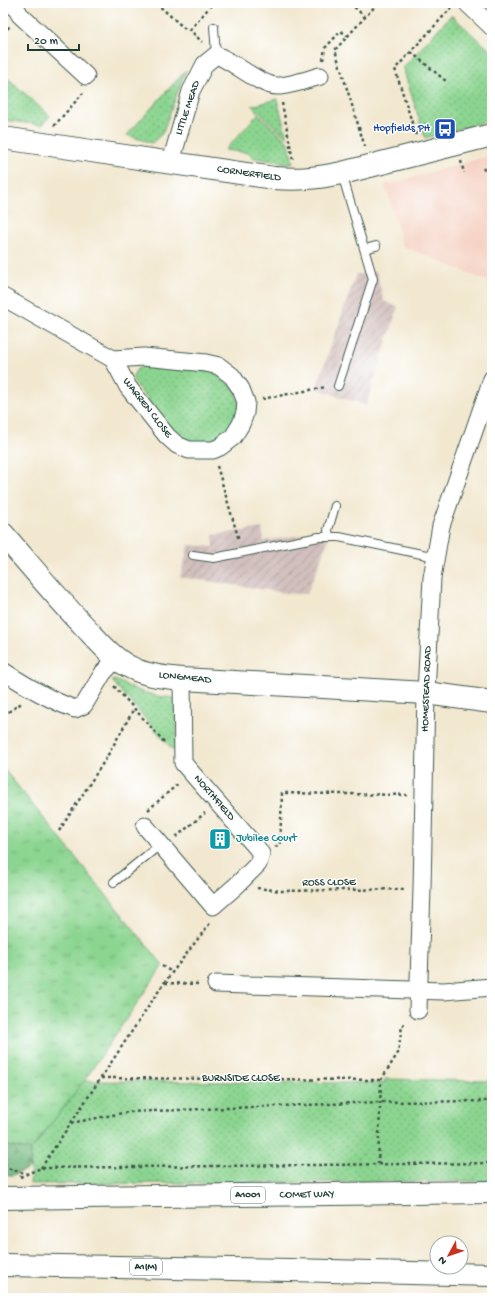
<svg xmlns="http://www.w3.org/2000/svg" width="495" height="1301" font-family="'Gochi Hand',sans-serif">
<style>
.built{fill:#f5d2c3}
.industrial{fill:url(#industrial-furrows)}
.grass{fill:url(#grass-dots);stroke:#568962}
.forest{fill:url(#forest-firs);stroke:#487a58}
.park{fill:url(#park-tufts);stroke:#568962}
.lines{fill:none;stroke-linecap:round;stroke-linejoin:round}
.lane-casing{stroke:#3f574b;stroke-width:10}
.street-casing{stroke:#3f574b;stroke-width:19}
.secondary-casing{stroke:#3f574b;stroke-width:24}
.primary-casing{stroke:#3f574b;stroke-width:24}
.highway-casing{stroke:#3f574b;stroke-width:24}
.path{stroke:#3f574b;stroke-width:2.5;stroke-dasharray:3 3;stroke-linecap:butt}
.lane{stroke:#fff;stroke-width:8}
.street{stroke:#fff;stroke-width:17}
.secondary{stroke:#fff;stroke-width:22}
.primary{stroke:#fff;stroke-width:22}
.highway{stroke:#fff;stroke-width:22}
.labels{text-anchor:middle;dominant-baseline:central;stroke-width:3;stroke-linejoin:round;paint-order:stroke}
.shield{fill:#fff;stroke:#627771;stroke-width:1}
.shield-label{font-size:10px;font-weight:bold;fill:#1f3d34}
.street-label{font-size:11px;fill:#1f3d34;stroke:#fff}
.transit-label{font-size:11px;fill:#164399;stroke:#fff;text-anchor:end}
.culture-label{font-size:11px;fill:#0d838f;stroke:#fff;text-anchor:start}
</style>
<defs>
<pattern id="industrial-furrows" width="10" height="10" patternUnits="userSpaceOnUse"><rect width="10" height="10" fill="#d1bfbd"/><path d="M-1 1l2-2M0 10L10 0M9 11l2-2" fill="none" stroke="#a99c9a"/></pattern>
<pattern id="grass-dots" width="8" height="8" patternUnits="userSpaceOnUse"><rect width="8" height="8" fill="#8cd591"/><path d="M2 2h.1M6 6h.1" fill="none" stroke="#72ae77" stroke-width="1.8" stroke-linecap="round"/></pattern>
<pattern id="forest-firs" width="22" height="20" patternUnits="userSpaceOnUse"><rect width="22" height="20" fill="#71b67b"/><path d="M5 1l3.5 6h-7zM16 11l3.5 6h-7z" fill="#5c9566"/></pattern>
<pattern id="park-tufts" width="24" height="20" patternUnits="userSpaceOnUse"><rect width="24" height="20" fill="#8cd591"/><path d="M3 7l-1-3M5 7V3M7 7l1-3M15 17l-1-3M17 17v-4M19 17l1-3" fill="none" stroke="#72ae77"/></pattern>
</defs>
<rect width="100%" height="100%" fill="#fff"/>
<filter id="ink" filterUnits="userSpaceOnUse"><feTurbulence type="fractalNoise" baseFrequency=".025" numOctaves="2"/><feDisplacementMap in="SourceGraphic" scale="8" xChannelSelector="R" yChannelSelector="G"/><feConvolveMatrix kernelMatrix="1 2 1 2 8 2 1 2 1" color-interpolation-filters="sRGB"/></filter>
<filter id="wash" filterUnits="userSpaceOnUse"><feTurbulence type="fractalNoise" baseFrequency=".012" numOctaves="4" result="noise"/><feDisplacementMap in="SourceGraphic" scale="16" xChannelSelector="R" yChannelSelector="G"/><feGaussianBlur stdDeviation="0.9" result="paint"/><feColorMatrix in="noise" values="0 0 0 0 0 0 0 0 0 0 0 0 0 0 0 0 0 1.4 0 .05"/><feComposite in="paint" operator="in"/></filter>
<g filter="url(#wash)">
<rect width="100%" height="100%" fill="#f2e8d0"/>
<polygon class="built" points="492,155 492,283 403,246 385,185"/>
<g class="industrial">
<polygon points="376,271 384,301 398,307 366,405 316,389 356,274 366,274"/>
<polygon points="262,528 264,541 332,530 307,594 293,594 180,577 189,545 214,547 213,535"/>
</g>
<g class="grass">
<polygon points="451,15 492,52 492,120 425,138 403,68"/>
<polygon points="186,70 162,134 152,143 127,135"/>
<polygon points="3,74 50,116 42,125 3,120"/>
<polygon points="277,99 287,138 252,106"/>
<polygon points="258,114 289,143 293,164 254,158 249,153 225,150"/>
<polygon points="145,365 211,369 235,389 239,405 235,419 228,433 217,441 200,444 185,441 173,433 135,384 132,377 137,369"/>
<polygon points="115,680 139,691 157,696 175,698 178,752 174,751 112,681"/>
<polygon points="385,1079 492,1081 492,1181 30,1184 31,1150 84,1081 384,1083"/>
</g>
<polygon class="forest" points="3,1145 31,1150 30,1168 13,1175 3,1175"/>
<polygon class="park" points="3,768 163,965 84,1081 31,1150 3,1145"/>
</g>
<g filter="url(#ink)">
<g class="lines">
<g class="lane-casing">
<g id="lane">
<polyline points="214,27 216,55"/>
<polyline points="365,249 376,246"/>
<polyline points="338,386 373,279 342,174"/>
<polyline points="329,537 328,530 335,506"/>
<polyline points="193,555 214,558 319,537 339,537 436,557"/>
<polyline points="114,882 161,844"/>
</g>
</g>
<g class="street-casing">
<g id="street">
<polyline points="13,3 20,15 86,76"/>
<polyline points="467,3 492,27"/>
<path d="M 171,162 L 191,91 L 205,64 L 216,55 C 234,61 261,87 278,86 C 289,86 309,79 320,76"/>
<polyline points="3,297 113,359 128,387 167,436 177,445 189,450 213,450 220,447 233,437 241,424 245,413 246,402 241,389 232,376 219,366 206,363 144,357 113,359"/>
<path d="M 3,671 C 26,686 49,700 75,709 L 84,705 L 103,673 L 117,658"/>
<polyline points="145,826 213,906 237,885 258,864 261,854 257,848 183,763 182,679"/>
<polyline points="216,984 444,991 492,987"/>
<polyline points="418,1010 422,889 426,693 432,578 441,526 492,379"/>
</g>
</g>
<g class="secondary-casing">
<g id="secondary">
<path d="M 3,138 L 274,178 C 299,180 317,178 342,173 L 492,135"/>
<path d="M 3,534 C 30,565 57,598 86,628 C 100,643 115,661 134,669 C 148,676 166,677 182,679 L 426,693 L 492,702"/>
</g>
</g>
<g class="primary-casing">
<polyline id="primary" points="3,1198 492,1192"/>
</g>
<g class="highway-casing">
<polyline id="highway" points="3,1265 290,1270 492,1275"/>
</g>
<g class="path">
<polyline points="156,3 184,28 190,30 202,42"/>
<polyline points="350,3 365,17"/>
<polyline points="190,30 213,3"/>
<polyline points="3,33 10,26"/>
<polyline points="411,52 447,82"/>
<polyline points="323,60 325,48 341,31 347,36"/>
<polyline points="282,103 293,161"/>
<polyline points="54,126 83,93"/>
<polyline points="416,135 395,69 452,7"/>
<polyline points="365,147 335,50 378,3"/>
<polyline points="461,161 464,173"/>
<polyline points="483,168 492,181"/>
<polyline points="262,399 326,387"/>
<polyline points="217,466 239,540"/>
<polyline points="114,686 166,744"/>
<polyline points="3,712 7,713 23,702"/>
<polyline points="148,810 179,783"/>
<polyline points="59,831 105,760 134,709"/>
<polyline points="176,837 205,813"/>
<polyline points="275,847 280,844 282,793 407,795"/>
<polyline points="257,888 281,891 405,889"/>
<polyline points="162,966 172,972"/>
<polyline points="165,983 200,984"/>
<polyline points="101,1078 381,1080"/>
<polyline points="71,1123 128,1112 380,1102 492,1101"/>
<polyline points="378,1164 381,1080 398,1053 402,1026 406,1021"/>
<polyline points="3,1167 28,1174"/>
<polyline points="41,1168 164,983 211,922"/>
<polyline points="20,1177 41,1168 492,1163"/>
</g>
<use href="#lane" class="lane"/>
<use href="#street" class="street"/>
<use href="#secondary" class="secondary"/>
<use href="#primary" class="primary"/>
<use href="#highway" class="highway"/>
</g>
</g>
<defs>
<g id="bus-square" transform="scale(1.15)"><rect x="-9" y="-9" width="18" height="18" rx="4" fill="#1a4fb4" stroke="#fff"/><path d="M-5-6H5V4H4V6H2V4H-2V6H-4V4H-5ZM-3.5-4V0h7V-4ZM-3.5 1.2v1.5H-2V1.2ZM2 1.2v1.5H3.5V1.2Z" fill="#fff"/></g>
<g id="building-square" transform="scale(1.15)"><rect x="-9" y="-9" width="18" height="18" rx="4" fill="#0f9aa8" stroke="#fff"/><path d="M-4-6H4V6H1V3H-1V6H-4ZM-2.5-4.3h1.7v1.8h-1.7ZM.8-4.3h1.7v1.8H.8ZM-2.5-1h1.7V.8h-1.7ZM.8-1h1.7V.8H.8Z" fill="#fff"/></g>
</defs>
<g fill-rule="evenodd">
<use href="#bus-square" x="445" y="129"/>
<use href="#building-square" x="220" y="839"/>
</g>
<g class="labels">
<g class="shield">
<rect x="231" y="1187" width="34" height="16" rx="3"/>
<rect x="130" y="1259" width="32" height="16" rx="3"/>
</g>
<g class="shield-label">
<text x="248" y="1195">A1001</text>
<text x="146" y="1267">A1(M)</text>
</g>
<g class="street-label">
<text transform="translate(188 108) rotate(-71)">LITTLE MEAD</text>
<text transform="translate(249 174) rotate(8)">CORNERFIELD</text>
<text transform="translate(147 408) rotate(52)">WARREN CLOSE</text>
<text transform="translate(185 678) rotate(6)">LONGMEAD</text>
<text transform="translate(427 689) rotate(-88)">HOMESTEAD ROAD</text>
<text transform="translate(214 798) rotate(49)">NORTHFIELD</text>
<text transform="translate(329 883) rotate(-1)">ROSS CLOSE</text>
<text x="241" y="1079">BURNSIDE CLOSE</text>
<text transform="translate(307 1195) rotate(-1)">COMET WAY</text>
</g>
<g class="transit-label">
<text x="430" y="129">Hopfields PH</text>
</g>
<g class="culture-label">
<text x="236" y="839">Jubilee Court</text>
</g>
</g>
<rect width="495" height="1301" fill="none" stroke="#fff" stroke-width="16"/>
<g transform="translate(449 1255) rotate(230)"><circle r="19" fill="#ffffff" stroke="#a5b1ae"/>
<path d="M0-3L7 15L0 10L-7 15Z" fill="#c8321e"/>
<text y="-6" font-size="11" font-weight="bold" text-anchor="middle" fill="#1f3d34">N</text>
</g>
<path d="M28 44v6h51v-6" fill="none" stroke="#1f3d34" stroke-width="2"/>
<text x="34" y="44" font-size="12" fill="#1f3d34" stroke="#ffffff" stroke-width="3" paint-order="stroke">20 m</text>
</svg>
